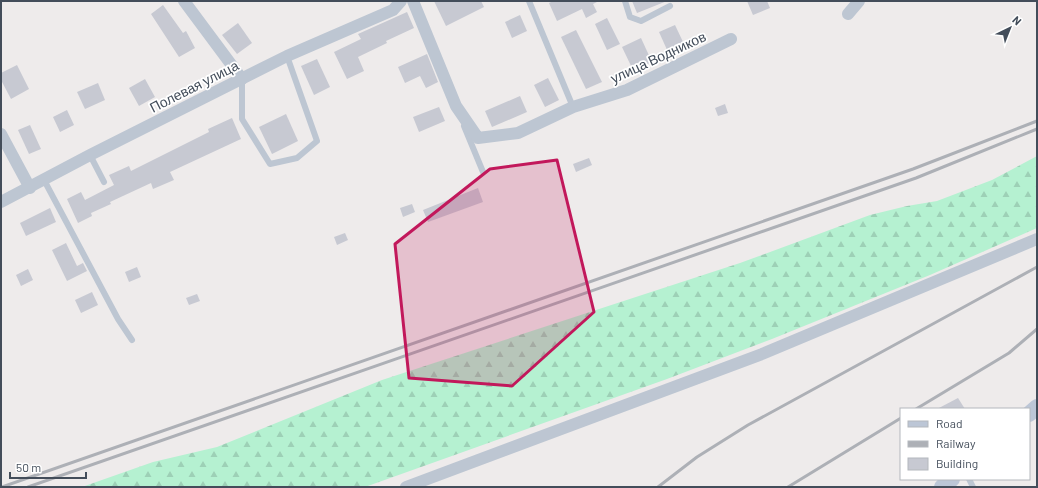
<svg xmlns="http://www.w3.org/2000/svg" width="1038" height="488" font-family="Barlow,sans-serif">
<style>
.forest{fill:url(#forest-firs)}
.building{fill:#c7c9d2}
.lines{fill:none;stroke-linecap:round;stroke-linejoin:round}
.lane{stroke:#bdc6d2;stroke-width:6}
.street{stroke:#bdc6d2;stroke-width:12}
.secondary{stroke:#bcc6d6;stroke-width:16}
.rail{stroke:#adb0b6;stroke-width:3}
.marked{fill:#c2185b;fill-opacity:0.2;stroke:#c2185b;stroke-width:3;stroke-linejoin:round}
.labels{text-anchor:middle;dominant-baseline:central;stroke-width:3.5;stroke-linejoin:round;paint-order:stroke}
.street-label{font-size:14px;fill:#434d5a;stroke:#fff}
</style>
<defs>
<pattern id="forest-firs" width="22" height="20" patternUnits="userSpaceOnUse"><rect width="22" height="20" fill="#b5f1d1"/><path d="M5 1l3.5 6h-7zM16 11l3.5 6h-7z" fill="#9dd0b6"/></pattern>
</defs>
<rect width="100%" height="100%" fill="#eeebeb"/>
<polygon class="forest" points="1037,156 1037,228 930,275 772,339 667,379 365,487 82,487 153,462 217,447 382,380 740,263 870,215 907,206 937,201 992,180"/>
<g class="building">
<polygon points="434,1 481,1 484,7 446,26"/>
<polygon points="553,1 599,1 593,4 597,12 586,18 582,9 557,21 549,3"/>
<polygon points="632,1 667,1 637,13"/>
<polygon points="747,1 767,1 770,8 753,15"/>
<polygon points="163,5 183,33 186,31 195,48 179,57 151,14"/>
<polygon points="407,12 414,28 386,41 387,43 358,57 364,71 347,79 334,52 361,39 358,34"/>
<polygon points="520,15 527,31 512,38 505,22"/>
<polygon points="607,18 620,44 607,50 595,24"/>
<polygon points="238,23 252,43 237,54 222,35"/>
<polygon points="675,25 684,44 668,52 659,32"/>
<polygon points="576,30 602,82 586,89 561,37"/>
<polygon points="641,38 652,62 633,70 622,47"/>
<polygon points="427,54 438,82 426,88 420,76 405,83 398,67"/>
<polygon points="317,59 330,87 314,95 301,66"/>
<polygon points="17,65 29,89 11,99 1,80 1,73"/>
<polygon points="548,78 559,100 545,107 534,85"/>
<polygon points="145,79 155,97 139,106 129,88"/>
<polygon points="98,83 105,100 85,109 77,92"/>
<polygon points="520,96 527,112 492,127 485,111"/>
<polygon points="725,104 728,113 718,116 715,108"/>
<polygon points="439,107 445,121 419,132 413,117"/>
<polygon points="67,110 74,125 60,132 53,117"/>
<polygon points="286,114 298,141 272,154 259,127"/>
<polygon points="232,118 241,139 170,172 174,180 153,189 151,183 110,202 111,204 91,213 92,216 78,223 67,199 81,192 85,200 114,185 109,175 129,166 131,171 209,132 208,129"/>
<polygon points="30,125 41,149 29,154 18,130"/>
<polygon points="589,158 592,165 576,172 573,164"/>
<polygon points="478,188 483,202 428,222 423,210"/>
<polygon points="412,204 415,212 403,217 400,208"/>
<polygon points="50,208 56,222 26,236 20,223"/>
<polygon points="345,233 348,240 337,245 334,237"/>
<polygon points="66,243 77,266 83,263 87,271 67,281 52,250"/>
<polygon points="137,267 141,277 129,282 125,272"/>
<polygon points="28,269 33,280 21,286 16,275"/>
<polygon points="92,292 98,305 81,313 75,300"/>
<polygon points="197,294 200,301 189,305 186,298"/>
<polygon points="958,398 965,409 937,409"/>
</g>
<g class="lines">
<g class="lane">
<polyline points="529,1 573,107"/>
<polyline points="625,1 630,17 641,21 670,6"/>
<polyline points="242,79 242,119 270,164 297,158 317,141 287,56"/>
<polyline points="464,126 483,172"/>
<polyline points="90,155 104,182"/>
<polyline points="44,180 118,319 132,340"/>
<polyline points="969,479 973,487"/>
</g>
<g class="street">
<polyline points="184,1 242,79"/>
<polyline points="413,1 456,106 478,138 518,133 573,107 627,90 731,39"/>
<polyline points="848,14 859,1"/>
<polyline points="1,134 30,188"/>
<polyline points="1,202 90,155 287,56 393,10 401,1"/>
<polyline points="406,487 762,354 1037,239"/>
</g>
<g class="secondary">
<polyline points="1029,414 1037,407"/>
<polyline points="942,487 952,479"/>
</g>
<g class="rail">
<polyline points="916,409 1009,353 1037,329"/>
<polyline points="2,487 913,169 1037,121"/>
<polyline points="28,487 916,178 1037,129"/>
<polyline points="658,487 697,457 748,425 1037,267"/>
<polyline points="788,487 901,418"/>
</g>
</g>
<path class="marked" d="M 557,160 L 594,312 L 512,386 L 409,378 L 395,244 L 490,169 Z"/>
<g class="labels">
<g class="street-label">
<text transform="translate(658 57) rotate(-25)">улица Водников</text>
<text transform="translate(194 86) rotate(-27)">Полевая улица</text>
</g>
</g>
<rect width="1038" height="488" fill="none" stroke="#434d5a" stroke-width="4"/>
<rect x="900" y="408" width="130" height="72" fill="#ffffff" stroke="#b4b8bd"/>
<rect x="908" y="421" width="20" height="6" fill="#bcc6d6" stroke="#b4b8bd"/>
<text x="936" y="428" font-size="12" fill="#434d5a">Road</text>
<rect x="908" y="441" width="20" height="6" fill="#adb0b6" stroke="#b4b8bd"/>
<text x="936" y="448" font-size="12" fill="#434d5a">Railway</text>
<rect x="908" y="458" width="20" height="12" fill="#c7c9d2" stroke="#b4b8bd"/>
<text x="936" y="468" font-size="12" fill="#434d5a">Building</text>
<g transform="translate(1010 28) rotate(43)" stroke="#ffffff" stroke-width="3" paint-order="stroke">
<path d="M0-3L7 15L0 10L-7 15Z" fill="#434d5a"/>
<text y="-6" font-size="11" font-weight="bold" text-anchor="middle" fill="#434d5a">N</text>
</g>
<path d="M10 472v6h76v-6" fill="none" stroke="#434d5a" stroke-width="2"/>
<text x="16" y="472" font-size="12" fill="#434d5a" stroke="#ffffff" stroke-width="3" paint-order="stroke">50 m</text>
</svg>
